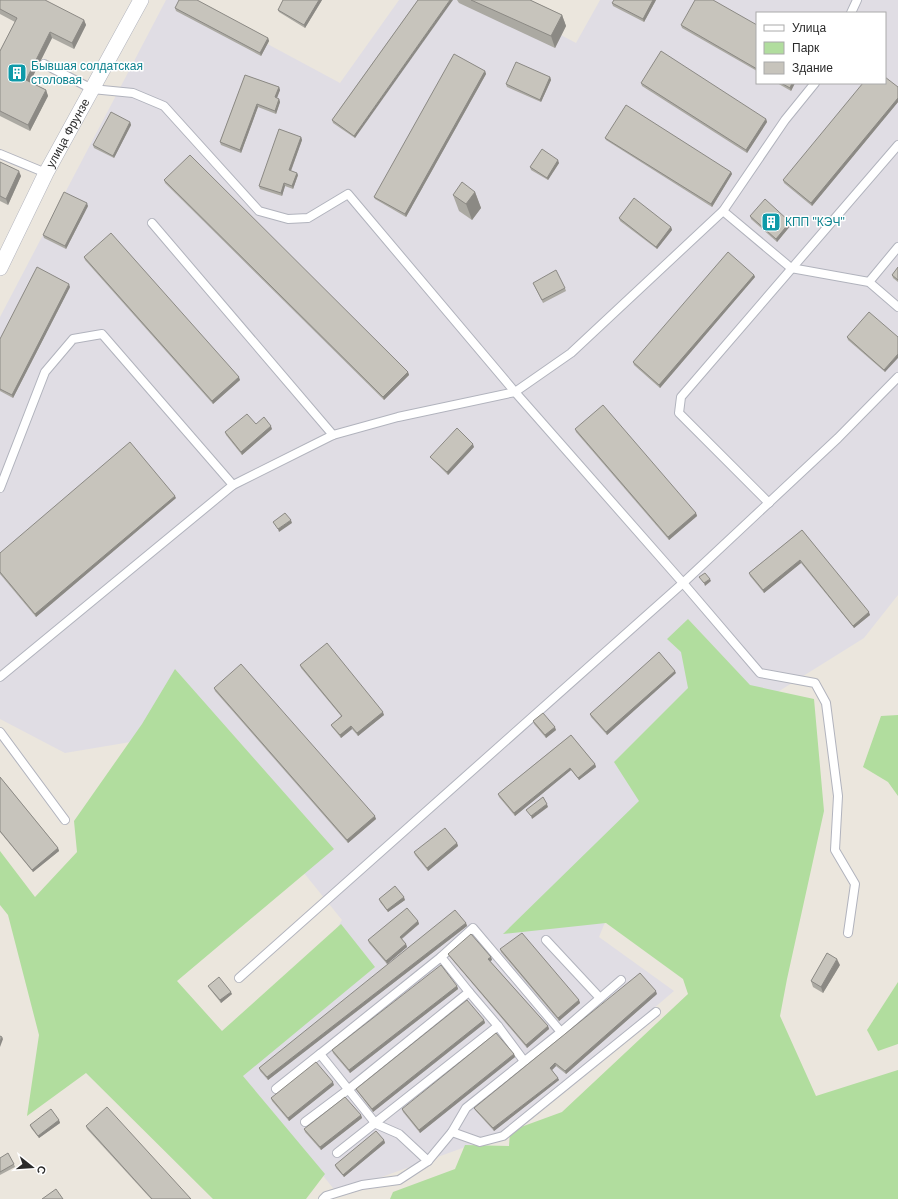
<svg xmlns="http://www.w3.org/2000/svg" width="898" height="1199" font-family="Helvetica,sans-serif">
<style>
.industrial{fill:#e0dde4;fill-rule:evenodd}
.green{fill:#b1dd9e}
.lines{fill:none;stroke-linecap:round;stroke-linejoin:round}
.lane-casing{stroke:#b1b3bd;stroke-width:10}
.street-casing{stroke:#b1b3bd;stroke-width:16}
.lane{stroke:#fff;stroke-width:8}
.street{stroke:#fff;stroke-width:15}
.wall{fill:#aba9a2}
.shaded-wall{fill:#8b8984}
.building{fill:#c7c4bc;stroke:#8b8984}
.labels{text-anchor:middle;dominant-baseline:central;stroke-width:3;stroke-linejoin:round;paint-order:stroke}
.culture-label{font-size:12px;fill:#0d838f;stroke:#fff;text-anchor:start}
.street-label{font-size:12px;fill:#2a2a2a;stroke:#fff}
</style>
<rect width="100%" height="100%" fill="#ebe6dd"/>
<path class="industrial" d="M 166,0 L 186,0 L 340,83 L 399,0 L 495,0 L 576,43 L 600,0 L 898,0 L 898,595 L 864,638 L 672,758 L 599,937 L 674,991 L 510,1131 L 337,1193 L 243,1076 L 342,920 L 190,732 L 65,753 L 0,719 L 0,317 ZM 757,13 L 885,13 L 885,83 L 757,83 Z"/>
<g class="green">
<polygon points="688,619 750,685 814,699 824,811 787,979 780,1016 816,1096 898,1070 898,1199 390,1199 393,1192 455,1169 465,1145 509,1146 510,1131 562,1112 688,994 683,979 606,923 503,934 639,801 614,762 688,688 681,652 667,639"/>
<polygon points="175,669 334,849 177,981 222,1031 341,924 375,967 243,1076 325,1174 306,1199 213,1199 86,1073 27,1116 39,1035 8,915 0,905 0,851 35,897 77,852 74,821 142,724"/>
<polygon points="898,715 898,796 888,782 863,767 881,716"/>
<polygon points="898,982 898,1044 878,1051 867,1030"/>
</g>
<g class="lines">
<g class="lane-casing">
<g id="lane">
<polyline points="851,13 857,0"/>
<polyline points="44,64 92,89 133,93 164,106 259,211 288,219 308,218 348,194 515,392 683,583 760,673 815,683 826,703 838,796 835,850 855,884 848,933"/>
<polyline points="0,154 46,173"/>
<polyline points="723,211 791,268 869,282 898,307"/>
<polyline points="152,223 333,435"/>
<polyline points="869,282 898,247"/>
<polyline points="0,488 45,372 73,339 102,334 233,485"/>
<polyline points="769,503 679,413 681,397 898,145"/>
<polyline points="0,677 233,485 333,435 398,417 515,392 571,353 723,211 785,120 815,83"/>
<polyline points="0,732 65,820"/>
<polyline points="546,940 600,998"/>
<polyline points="441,957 473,928 561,1032 621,980"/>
<polyline points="239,978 683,583 838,438 898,377"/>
<polyline points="498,1026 524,1061"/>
<polyline points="276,1089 320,1054 376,1124 399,1134 428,1161 399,1180 362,1185 326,1196 323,1199"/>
<polyline points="305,1122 349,1089 469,992 441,957 320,1054"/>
<polyline points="452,1132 480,1142 503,1136 656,1012"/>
<polyline points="337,1153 498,1026 469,992"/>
<polyline points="428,1161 452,1132 466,1108 561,1032"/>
</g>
</g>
<g class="street-casing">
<g id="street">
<path id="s1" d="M 0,268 L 46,173 L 141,0"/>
</g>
</g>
<use href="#lane" class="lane"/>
<use href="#street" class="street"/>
</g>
<g class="wall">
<polygon points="0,0 84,20 86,25 74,49 52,38 30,82 46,90 48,96 30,131 0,116 0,51 15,22 0,14"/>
<polygon points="283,0 322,0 305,28 279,12 278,10"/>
<polygon points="418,0 355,138 333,123 332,120"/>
<polygon points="457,0 530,0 562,15 566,26 555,48 459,3"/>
<polygon points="614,0 656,0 644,22 613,6 612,3"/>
<polygon points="175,8 268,38 269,41 261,56 176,11"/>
<polygon points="681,25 757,25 757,71 682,28"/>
<polygon points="485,71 486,74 406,217 375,199 374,197"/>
<polygon points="245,75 279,87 280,90 277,98 279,99 280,102 276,114 258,107 241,153 221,145 220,142"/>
<polygon points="550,77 551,80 541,102 507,87 506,84"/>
<polygon points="641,83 766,119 767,122 747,153 642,86"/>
<polygon points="777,83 795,83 791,91"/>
<polygon points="898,87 898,102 812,206 784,183 783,180"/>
<polygon points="130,122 131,125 114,158 94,148 93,145"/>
<polygon points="301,137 302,140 291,171 298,175 293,189 285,186 282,196 260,189 259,186"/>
<polygon points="605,138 731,172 732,174 712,207 606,140"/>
<polygon points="0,162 21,176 8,205 0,201"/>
<polygon points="559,163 548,180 531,170 530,167"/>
<polygon points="164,180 408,372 409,375 384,400 165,183"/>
<polygon points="475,192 481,208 472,220 459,211 453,195"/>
<polygon points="88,206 66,249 44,238 43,235"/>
<polygon points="750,216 791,225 777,242 751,219"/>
<polygon points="619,218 671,227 672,230 657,249 620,221"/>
<polygon points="84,257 240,380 213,404 85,260"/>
<polygon points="898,267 898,282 893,278 892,275"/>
<polygon points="754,275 755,277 660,388 634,365 633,362"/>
<polygon points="533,283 565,288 566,291 543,303"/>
<polygon points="70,287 13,398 0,391 0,339"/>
<polygon points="847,337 898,337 885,372 848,340"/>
<polygon points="256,424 272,429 242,455 226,435 225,432"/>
<polygon points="575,429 696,513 697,516 669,540 576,432"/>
<polygon points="474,447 448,475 430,457"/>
<polygon points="176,498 36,617 0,574 0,553"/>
<polygon points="802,530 870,615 854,628 801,563 764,593 750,576 749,573"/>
<polygon points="300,665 384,715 358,736 352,729 341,738 332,727 331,725 341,716 301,668"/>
<polygon points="676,673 607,735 591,717 590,714"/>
<polygon points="214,688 376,819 348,843 215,691"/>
<polygon points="533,721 556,730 546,738 534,724"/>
<polygon points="571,735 595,764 596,767 579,780 571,770 515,816 499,797 498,794"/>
<polygon points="0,777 58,848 59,851 33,872 0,832"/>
<polygon points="457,843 458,846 428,871 415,855 414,852"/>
<polygon points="379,899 405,900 388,912 380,902"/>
<polygon points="418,921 419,924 402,939 406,944 407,947 387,964 369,943 368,940"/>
<polygon points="466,923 467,926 268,1080 260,1071 259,1068"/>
<polygon points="500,949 579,1000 580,1003 559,1021 501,952"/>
<polygon points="448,954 491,957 492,960 490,961 548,1026 549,1029 527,1048 449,956"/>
<polygon points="840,965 823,993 813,987 811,981"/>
<polygon points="208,986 232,994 221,1003 209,988"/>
<polygon points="457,986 458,989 350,1073 333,1053 332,1050"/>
<polygon points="657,994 566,1074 556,1066 552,1070 559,1080 494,1131 475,1110 474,1108"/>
<polygon points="484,1020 485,1023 373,1112 357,1091 356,1089"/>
<polygon points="514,1054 515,1057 420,1133 403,1112 402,1109"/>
<polygon points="334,1085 289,1121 272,1101 271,1098"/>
<polygon points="361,1115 362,1118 321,1150 305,1132 304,1129"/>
<polygon points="59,1120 60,1123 39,1138 31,1128 30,1125"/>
<polygon points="86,1126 191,1199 151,1199 87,1129"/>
<polygon points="384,1140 385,1143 344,1177 336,1168 335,1165"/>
<polygon points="0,1158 14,1164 15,1167 0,1175"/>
</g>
<g class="shaded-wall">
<polygon points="319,0 322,0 305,28 304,25"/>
<polygon points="450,0 453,0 355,138 354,136"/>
<polygon points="653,0 656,0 644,22 643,19"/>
<polygon points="562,15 566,26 555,48 551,36"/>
<polygon points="84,20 86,25 74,49 72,43"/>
<polygon points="50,32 52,38 28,86 26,80"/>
<polygon points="268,38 269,41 261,56 260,53"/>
<polygon points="485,71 486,74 406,217 405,214"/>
<polygon points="550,77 551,80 541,102 540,100"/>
<polygon points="792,83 795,83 791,91 790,88"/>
<polygon points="279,87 280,90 276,100 275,97"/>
<polygon points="46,90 48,96 30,131 28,125"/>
<polygon points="898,98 898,102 812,206 811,203"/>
<polygon points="279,99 280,102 276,114 275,111"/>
<polygon points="257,104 258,107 241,153 240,150"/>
<polygon points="766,119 767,122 747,153 746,150"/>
<polygon points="130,122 131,125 114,158 113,156"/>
<polygon points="301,137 302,140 290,173 289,170"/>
<polygon points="558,160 559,163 548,180 547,178"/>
<polygon points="19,171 21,176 8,205 6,199"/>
<polygon points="731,172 732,174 712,207 711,204"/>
<polygon points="297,173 298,175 293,189 292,186"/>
<polygon points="284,183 285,186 282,196 281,193"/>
<polygon points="475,192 481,208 472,220 466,204"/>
<polygon points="87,203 88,206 66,249 65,246"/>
<polygon points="790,222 791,225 777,242 776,239"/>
<polygon points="671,227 672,230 657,249 656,247"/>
<polygon points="754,275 755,277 660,388 659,385"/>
<polygon points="69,284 70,287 13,398 12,395"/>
<polygon points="898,354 898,358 885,372 884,370"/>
<polygon points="408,372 409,375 384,400 383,397"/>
<polygon points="239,377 240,380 213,404 212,401"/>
<polygon points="271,426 272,429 242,455 241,452"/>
<polygon points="473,444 474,447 448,475 447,472"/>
<polygon points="175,496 176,498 36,617 35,614"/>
<polygon points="696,513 697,516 669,540 668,537"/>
<polygon points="291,520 292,523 279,532 278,529"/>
<polygon points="800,560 801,563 764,593 763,590"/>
<polygon points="710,579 711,581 705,586 704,583"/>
<polygon points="869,612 870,615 854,628 853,626"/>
<polygon points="675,671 676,673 607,735 606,732"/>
<polygon points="383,712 384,715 358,736 357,733"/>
<polygon points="351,726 352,729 341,738 340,735"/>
<polygon points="555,727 556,730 546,738 545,735"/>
<polygon points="595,764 596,767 579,780 578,778"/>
<polygon points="570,768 571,770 515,816 514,813"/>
<polygon points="547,804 548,807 532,819 531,816"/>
<polygon points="375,816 376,819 348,843 347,840"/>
<polygon points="457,843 458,846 428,871 427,868"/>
<polygon points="58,848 59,851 33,872 32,870"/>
<polygon points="404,897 405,900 388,912 387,910"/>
<polygon points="418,921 419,924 401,939 400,937"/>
<polygon points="466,923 467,926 268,1080 267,1077"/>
<polygon points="406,944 407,947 387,964 386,961"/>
<polygon points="491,957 492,960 489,962 488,959"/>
<polygon points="837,959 840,965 823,993 821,987"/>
<polygon points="457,986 458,989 350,1073 349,1070"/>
<polygon points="656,991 657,994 566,1074 565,1071"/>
<polygon points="231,992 232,994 221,1003 220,1000"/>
<polygon points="579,1000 580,1003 559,1021 558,1018"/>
<polygon points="484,1020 485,1023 373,1112 372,1109"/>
<polygon points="548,1026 549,1029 527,1048 526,1045"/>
<polygon points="2,1037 3,1039 0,1047 0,1042"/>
<polygon points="514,1054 515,1057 420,1133 419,1130"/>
<polygon points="555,1063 556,1066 551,1071 550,1068"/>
<polygon points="558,1078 559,1080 494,1131 493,1128"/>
<polygon points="333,1082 334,1085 289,1121 288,1118"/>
<polygon points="361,1115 362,1118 321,1150 320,1147"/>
<polygon points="59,1120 60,1123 39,1138 38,1136"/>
<polygon points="384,1140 385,1143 344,1177 343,1175"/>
</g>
<g class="building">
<polygon points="0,0 45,0 84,20 72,43 50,32 26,80 46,90 28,125 0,111 0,51 17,18 0,9"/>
<polygon points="179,0 197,0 268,38 260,53 175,8"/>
<polygon points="283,0 319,0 304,25 278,10"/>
<polygon points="418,0 450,0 354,136 332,120"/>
<polygon points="471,0 530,0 562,15 551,36"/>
<polygon points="614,0 653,0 643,19 612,3"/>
<polygon points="695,0 713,0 757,25 757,69 681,25"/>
<polygon points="661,51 766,119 746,150 641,83"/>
<polygon points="454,54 485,71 405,214 374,197"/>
<polygon points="516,62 550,77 540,100 506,84"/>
<polygon points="245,75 279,87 275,97 279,99 275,111 257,104 240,150 220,142"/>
<polygon points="885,77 898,87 898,98 811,203 783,180 863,83 885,83"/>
<polygon points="781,83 792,83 790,88"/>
<polygon points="626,105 731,172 711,204 605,138"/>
<polygon points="111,112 130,122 113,156 93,145"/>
<polygon points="279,129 301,137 289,170 297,173 292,186 284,183 281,193 259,186"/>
<polygon points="542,149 558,160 547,178 530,167"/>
<polygon points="190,155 408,372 383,397 164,180"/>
<polygon points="0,162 19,171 6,199 0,196"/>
<polygon points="462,182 475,192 466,204 453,195"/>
<polygon points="64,192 87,203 65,246 43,235"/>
<polygon points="634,198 671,227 656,247 619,218"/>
<polygon points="765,199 790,222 776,239 750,216"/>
<polygon points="111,233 239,377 212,401 84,257"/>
<polygon points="728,252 754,275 659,385 633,362"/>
<polygon points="37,267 69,284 12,395 0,389 0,339"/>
<polygon points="898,267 898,280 892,275"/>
<polygon points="556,270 565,288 542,300 533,283"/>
<polygon points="869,312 898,337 898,354 884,370 847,337"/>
<polygon points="603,405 696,513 668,537 575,429"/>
<polygon points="247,414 256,424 264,417 271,426 241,452 225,432"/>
<polygon points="457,428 473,444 447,472 430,457"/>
<polygon points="130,442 175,496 35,614 0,572 0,553"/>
<polygon points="285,513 291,520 278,529 273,522"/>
<polygon points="802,530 869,612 853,626 800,560 763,590 749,573"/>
<polygon points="705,573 710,579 704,583 699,577"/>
<polygon points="327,643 383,712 357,733 351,726 340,735 331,725 342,716 300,665"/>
<polygon points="659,652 675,671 606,732 590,714"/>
<polygon points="241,664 375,816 347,840 214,688"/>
<polygon points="543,713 555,727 545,735 533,721"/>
<polygon points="571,735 595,764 578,778 570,768 514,813 498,794"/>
<polygon points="0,777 58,848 32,870 0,831"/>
<polygon points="543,797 547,804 531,816 526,810"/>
<polygon points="445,828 457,843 427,868 414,852"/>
<polygon points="395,886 404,897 387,910 379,899"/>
<polygon points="407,908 418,921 400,937 406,944 386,961 368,940"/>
<polygon points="455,910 466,923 267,1077 259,1068"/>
<polygon points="522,933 579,1000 558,1018 500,949"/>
<polygon points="471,934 491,957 488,959 548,1026 526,1045 448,954"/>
<polygon points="827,953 837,959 821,987 811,981"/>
<polygon points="441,965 457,986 349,1070 332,1050"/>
<polygon points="640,973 656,991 565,1071 555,1063 550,1068 558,1078 493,1128 474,1108"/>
<polygon points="219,977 231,992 220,1000 208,986"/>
<polygon points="467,1000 484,1020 372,1109 356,1089"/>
<polygon points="496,1033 514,1054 419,1130 402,1109"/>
<polygon points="0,1036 2,1037 0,1042"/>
<polygon points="316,1062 333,1082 288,1118 271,1098"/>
<polygon points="345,1097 361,1115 320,1147 304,1129"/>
<polygon points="107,1107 191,1199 152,1199 86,1126"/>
<polygon points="51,1109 59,1120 38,1136 30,1125"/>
<polygon points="376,1131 384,1140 343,1175 335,1165"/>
<polygon points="8,1153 14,1164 0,1172 0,1158"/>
<polygon points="56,1189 63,1199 42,1199"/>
</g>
<defs>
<g id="building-square" transform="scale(1)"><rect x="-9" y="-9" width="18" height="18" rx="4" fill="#0f9aa8" stroke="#fff"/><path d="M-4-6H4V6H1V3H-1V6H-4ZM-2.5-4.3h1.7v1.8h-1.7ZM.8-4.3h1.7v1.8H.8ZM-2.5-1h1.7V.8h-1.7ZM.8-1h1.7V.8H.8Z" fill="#fff"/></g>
</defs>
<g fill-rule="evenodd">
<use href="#building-square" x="17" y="73"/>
<use href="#building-square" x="771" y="222"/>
</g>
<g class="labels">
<g class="culture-label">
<text x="31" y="66">Бывшая солдатская<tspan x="31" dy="14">столовая</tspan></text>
<text x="785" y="222">КПП "КЭЧ"</text>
</g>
<g class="street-label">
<text stroke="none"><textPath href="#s1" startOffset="151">улица Фрунзе</textPath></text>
</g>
</g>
<rect x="756" y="12" width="130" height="72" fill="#ffffff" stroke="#aaaaaa"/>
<rect x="764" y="25" width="20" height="6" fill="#ffffff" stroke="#aaaaaa"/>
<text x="792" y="32" font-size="12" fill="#2a2a2a">Улица</text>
<rect x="764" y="42" width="20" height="12" fill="#b1dd9e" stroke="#aaaaaa"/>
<text x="792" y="52" font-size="12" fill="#2a2a2a">Парк</text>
<rect x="764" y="62" width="20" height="12" fill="#c7c4bc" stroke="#aaaaaa"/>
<text x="792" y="72" font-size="12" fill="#2a2a2a">Здание</text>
<g transform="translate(32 1167) rotate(107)" stroke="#ffffff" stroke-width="3" paint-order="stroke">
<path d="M0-3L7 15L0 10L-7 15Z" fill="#2a2a2a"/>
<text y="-6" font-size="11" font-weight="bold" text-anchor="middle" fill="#2a2a2a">С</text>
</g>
</svg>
